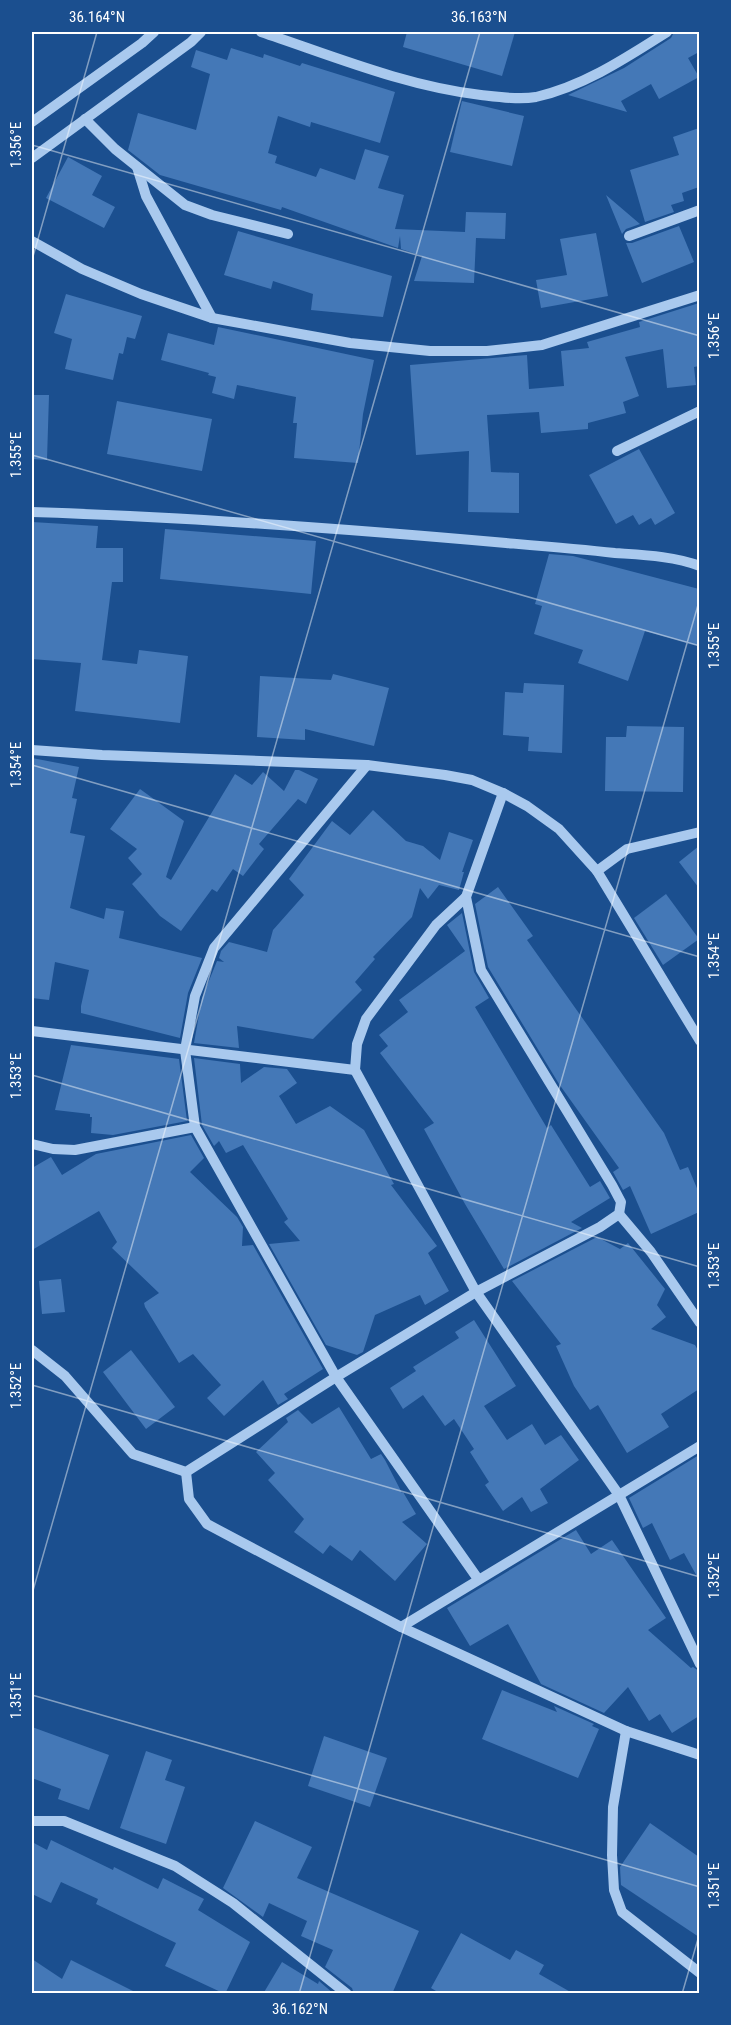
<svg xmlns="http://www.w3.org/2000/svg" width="731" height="2025" font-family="'Roboto Condensed',sans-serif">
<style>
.building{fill:#4478b7}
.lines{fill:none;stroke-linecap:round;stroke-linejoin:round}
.minor{stroke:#a9c9ee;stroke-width:10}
.ticks{fill:none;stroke:#fff;stroke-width:1.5;stroke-opacity:0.45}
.neatline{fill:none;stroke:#fff;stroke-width:2}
.ticks-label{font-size:15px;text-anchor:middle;fill:#fff}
</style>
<rect width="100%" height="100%" fill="#1b4f8f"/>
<g class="building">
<polygon points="407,32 515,32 502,76 403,47"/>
<polygon points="674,32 699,32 699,52 688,58 699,77 659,99 651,84 621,101 627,112 568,95 624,68 671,38"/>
<polygon points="231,48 263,58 264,54 300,66 302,63 395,92 380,143 311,122 310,127 278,116 268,153 277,156 275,163 316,177 320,168 355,180 365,149 389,156 378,188 404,195 395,229 465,232 466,212 506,213 505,239 476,238 474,283 414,281 422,256 401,249 400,236 398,248 282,207 281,210 160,175 128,150 138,113 196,130 210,74 191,67 196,50 227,60"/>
<polygon points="462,101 524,116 512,166 450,152"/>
<polygon points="699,128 699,187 682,193 684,201 671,205 674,212 645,222 630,170 679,155 673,137"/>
<polygon points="68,157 102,176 92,195 115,207 104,228 46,198"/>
<polygon points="606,195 640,224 626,229 622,234"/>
<polygon points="679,226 694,262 642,283 626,243 632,243"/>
<polygon points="238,231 392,276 383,317 311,310 313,294 273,281 271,289 224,275"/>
<polygon points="596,233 608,296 541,308 536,280 567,275 560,239"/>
<polygon points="66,294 142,316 135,339 127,337 123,354 119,353 113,380 65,369 72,339 54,333"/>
<polygon points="699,303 699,366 694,367 696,385 667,388 663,349 625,357 639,396 623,402 626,413 588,423 588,429 541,433 539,412 487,415 491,472 519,473 519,513 468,512 469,451 416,455 410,365 527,355 529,389 564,386 561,351 589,348 587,342 640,327 639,322"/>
<polygon points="218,327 374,360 363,414 358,463 294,458 297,423 293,423 296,397 237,385 234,399 212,393 216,377 208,375 209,373 161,360 168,333 214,345"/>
<polygon points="32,395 49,395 47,460 32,459"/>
<polygon points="117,401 212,419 202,471 107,454"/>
<polygon points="639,449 675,513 655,525 651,518 639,525 633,515 616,524 589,475"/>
<polygon points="32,522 98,526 96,548 123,548 123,582 112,582 102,660 137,664 139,650 188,656 180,723 75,711 81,663 32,659"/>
<polygon points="165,529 316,541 311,594 160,579"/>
<polygon points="549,554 573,556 699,589 699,646 645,631 628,681 578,663 583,650 534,634 542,606 535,604"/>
<polygon points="333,674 389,688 374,746 305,729 305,740 257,737 260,676 331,680"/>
<polygon points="524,683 564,685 562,753 528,751 529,737 503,735 505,692 523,693"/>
<polygon points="627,726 684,727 683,792 605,791 606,737 626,737"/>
<polygon points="32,758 79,767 72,798 77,799 70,833 85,836 70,908 104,919 106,908 124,911 119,938 202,958 188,993 180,1038 81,1013 81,1006 89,970 55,962 49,1000 32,998"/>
<polygon points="295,770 299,770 318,779 306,804 298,799 259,844 264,849 243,876 233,869 217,892 212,889 181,931 160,916 132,884 142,874 128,858 137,849 110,829 140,789 184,821 166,877 171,880 235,774 252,785 263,772 284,791"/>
<polygon points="373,810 406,841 423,846 440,860 449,832 473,840 462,872 464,872 459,890 439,885 428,899 420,888 412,917 373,957 375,959 355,982 362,990 313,1039 237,1026 239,1048 194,1043 202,998 217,961 224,962 219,958 221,951 229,942 267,952 273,930 304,895 289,879 332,821 350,835"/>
<polygon points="699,846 699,888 679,862"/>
<polygon points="498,887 533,936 527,940 664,1133 680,1170 688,1167 699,1193 699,1212 651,1234 630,1186 623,1190 613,1172 619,1168 559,1084 488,967 475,904"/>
<polygon points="666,894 699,939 663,965 634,918"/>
<polygon points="462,913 474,972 489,998 475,1007 547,1128 551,1125 590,1187 600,1181 610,1198 571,1222 582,1228 504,1269 465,1204 424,1129 434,1123 380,1053 388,1046 379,1035 408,1012 399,1000 465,951 447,925"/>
<polygon points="71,1045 179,1059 187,1121 113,1135 91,1133 92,1117 90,1117 90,1114 55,1110"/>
<polygon points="194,1058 240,1064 241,1083 264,1067 287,1069 297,1083 279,1096 296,1124 330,1106 364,1130 394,1184 391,1185 437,1246 428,1253 449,1291 425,1305 420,1295 375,1315 363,1352 357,1355 326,1345 269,1244 300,1241 284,1222 288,1219 243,1145 226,1153 219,1141 214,1146 202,1125"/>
<polygon points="191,1135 204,1158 190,1172 237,1217 243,1227 242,1246 253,1245 323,1369 284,1394 288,1399 278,1405 263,1380 224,1416 207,1398 221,1385 193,1354 179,1363 145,1307 144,1303 159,1293 112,1248 117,1242 99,1211 32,1250 32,1168 51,1157 62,1175 96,1154"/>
<polygon points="597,1237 620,1249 628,1243 665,1289 657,1305 666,1317 651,1329 695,1345 699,1352 699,1389 661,1414 669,1427 627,1453 598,1405 590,1410 574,1386 556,1346 561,1344 512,1281"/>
<polygon points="61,1279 65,1312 42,1314 39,1281"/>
<polygon points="474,1320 516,1386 484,1406 507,1440 532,1424 545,1445 561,1435 579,1460 540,1489 548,1503 531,1512 522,1497 503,1511 485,1485 489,1482 470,1452 474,1449 454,1419 445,1426 423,1395 403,1409 390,1388 416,1371 413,1367 459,1338 455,1332"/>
<polygon points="131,1350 175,1407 146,1429 103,1372"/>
<polygon points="339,1407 371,1459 381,1454 385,1460 402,1493 403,1492 416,1514 402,1522 427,1544 395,1581 360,1550 352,1561 330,1545 323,1554 294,1532 304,1519 268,1480 275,1473 256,1452 288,1422 286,1418 298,1410 312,1424"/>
<polygon points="699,1455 699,1580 684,1553 670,1560 652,1523 643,1528 629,1498"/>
<polygon points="576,1530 591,1554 612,1540 666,1618 648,1630 691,1668 693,1667 699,1671 699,1716 672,1733 660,1714 649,1721 628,1687 604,1713 541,1684 508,1624 470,1646 447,1608"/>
<polygon points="502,1690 557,1712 554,1706 594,1724 592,1726 599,1729 578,1778 482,1739"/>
<polygon points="32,1727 109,1755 89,1810 58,1799 61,1789 32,1778"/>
<polygon points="324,1736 387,1758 370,1807 308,1786"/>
<polygon points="146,1751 172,1760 165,1780 185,1787 166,1844 120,1828"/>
<polygon points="255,1821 312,1847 297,1878 419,1931 392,1994 354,1994 352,1988 325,1967 333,1950 301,1936 307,1921 269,1903 263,1917 223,1888"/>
<polygon points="650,1823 699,1857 699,1937 621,1885 620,1867"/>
<polygon points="51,1840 113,1870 114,1867 158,1889 163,1878 204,1899 198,1910 250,1942 225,1994 165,1966 176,1943 96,1904 98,1899 61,1882 51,1903 32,1894 32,1842 47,1850"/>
<polygon points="461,1933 510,1960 516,1950 544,1965 539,1974 574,1994 441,1994 431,1988"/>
<polygon points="32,1959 62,1979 71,1960 139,1994 32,1994"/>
<polygon points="282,1962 318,1984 319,1981 334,1994 263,1994"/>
</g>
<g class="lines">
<g class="minor">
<path d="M 261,32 C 333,56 405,86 481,95 C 498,97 519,100 536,97 C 584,86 626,58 667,32"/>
<polyline points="85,119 115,149 185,205 212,215 288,234"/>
<polyline points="32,122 142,43 154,32"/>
<polyline points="32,158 191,42 201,32"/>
<polyline points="137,167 146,196 212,318"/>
<polyline points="629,236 700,210"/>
<polyline points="32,241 82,269 141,294 212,318 350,343 430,351 487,351 542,345 700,295"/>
<polyline points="617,451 700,411"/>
<path d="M 32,512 C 190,517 348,529 506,543 C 542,546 579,549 615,553 C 643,555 673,556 700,566"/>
<polyline points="32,750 102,755 367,765 445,775 472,780 503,793 527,806 559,829 597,871 700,1041"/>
<polyline points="367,765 214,948 195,996 185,1050 195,1127 336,1377 478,1579"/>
<polyline points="597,871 627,849 700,832"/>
<polyline points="466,897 436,925 366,1019 357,1044 355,1070 476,1292 619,1495 700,1664"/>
<polyline points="32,1031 355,1070"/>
<polyline points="32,1144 53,1149 75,1150 195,1127"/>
<polyline points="619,1214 651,1252 700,1323"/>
<polyline points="32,1350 65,1376 133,1454 186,1472 336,1377 476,1292 600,1227 619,1214 621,1202 612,1185 481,970 466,897 503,793"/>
<polyline points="186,1472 189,1499 207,1524 401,1627 626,1731 700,1755"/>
<polyline points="401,1627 700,1446"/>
<polyline points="626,1731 613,1807 612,1855 614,1890 622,1912 700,1973"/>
<polyline points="32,1821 64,1821 175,1866 233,1903 347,1994"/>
</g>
</g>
<path class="ticks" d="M 32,145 L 700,336M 32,260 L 97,32M 32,455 L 700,646M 32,765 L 700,957M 32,1075 L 700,1267M 32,1385 L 700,1577M 32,1594 L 480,32M 32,1695 L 700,1887M 299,1994 L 700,598M 682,1994 L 700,1932"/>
<rect width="731" height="2025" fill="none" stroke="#1b4f8f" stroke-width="66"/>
<rect x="33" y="33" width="665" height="1959" class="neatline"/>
<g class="ticks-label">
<text x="97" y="22">36.164°N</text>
<text x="479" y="22">36.163°N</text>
<text transform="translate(16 145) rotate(-90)" y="5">1.356°E</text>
<text transform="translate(714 336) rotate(-90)" y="5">1.356°E</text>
<text transform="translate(16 455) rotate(-90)" y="5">1.355°E</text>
<text transform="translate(714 646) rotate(-90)" y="5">1.355°E</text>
<text transform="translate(16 765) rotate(-90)" y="5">1.354°E</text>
<text transform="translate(714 956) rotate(-90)" y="5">1.354°E</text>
<text transform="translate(16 1076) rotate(-90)" y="5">1.353°E</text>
<text transform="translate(714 1266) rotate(-90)" y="5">1.353°E</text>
<text transform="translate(16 1386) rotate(-90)" y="5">1.352°E</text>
<text transform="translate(714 1576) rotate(-90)" y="5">1.352°E</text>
<text transform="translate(16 1696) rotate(-90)" y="5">1.351°E</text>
<text transform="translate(714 1886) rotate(-90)" y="5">1.351°E</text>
<text x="300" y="2014">36.162°N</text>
</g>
</svg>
